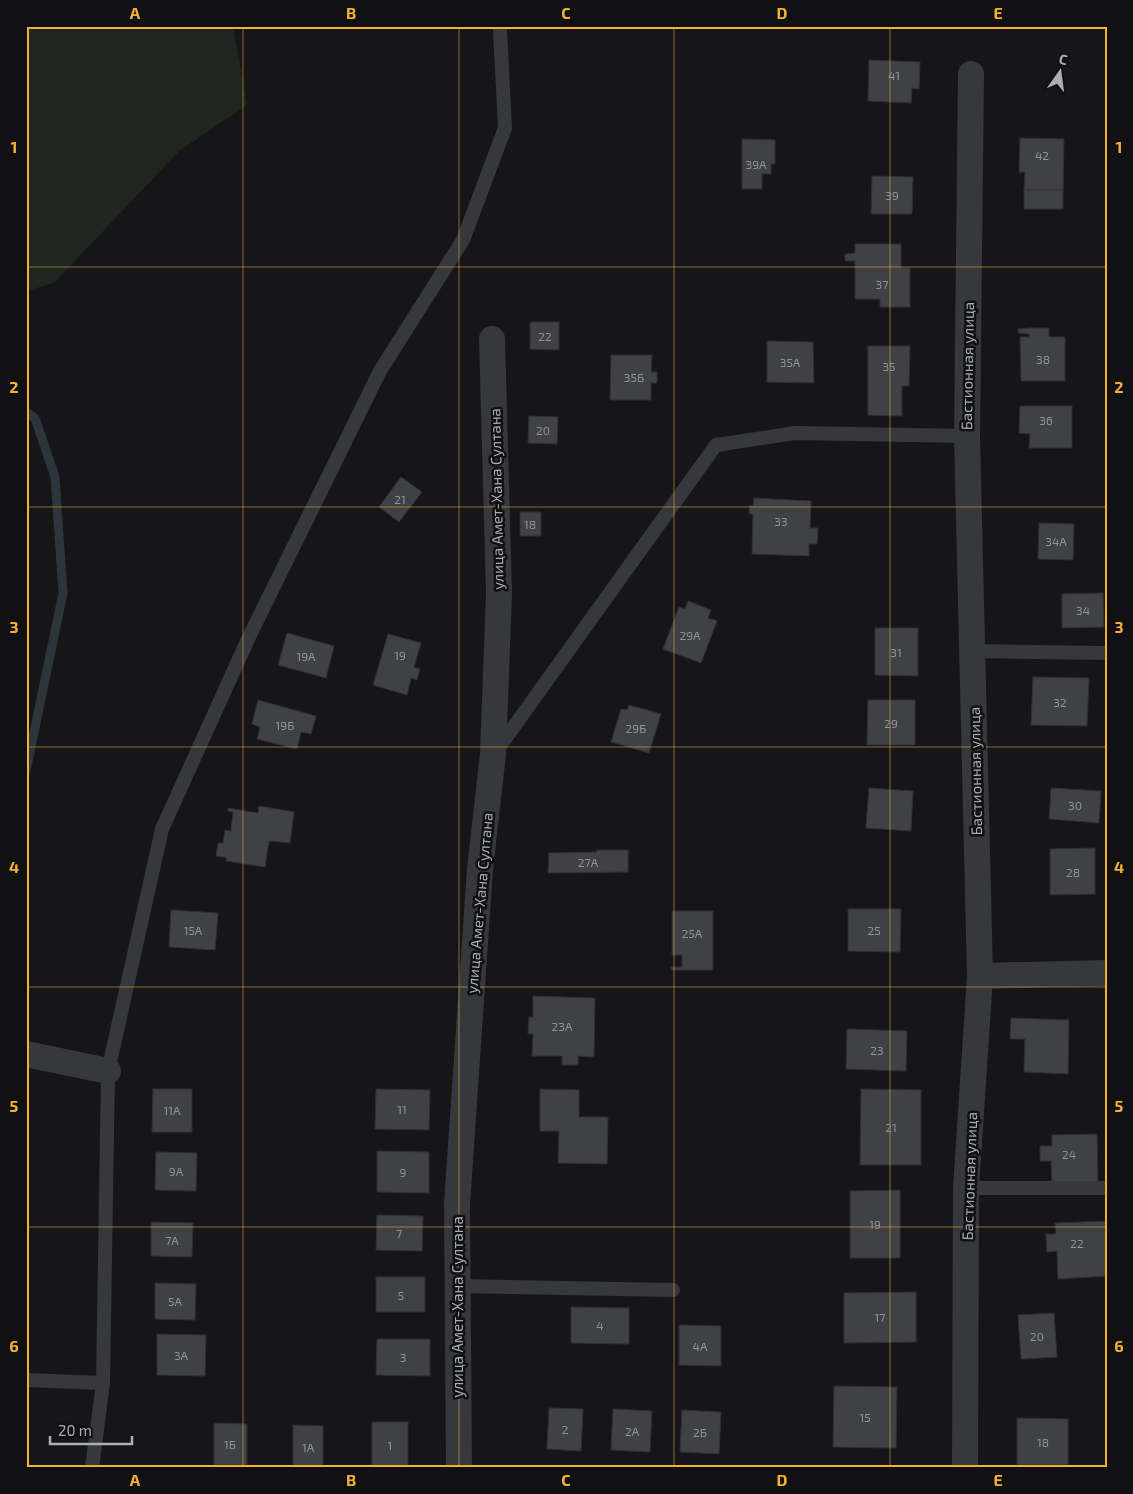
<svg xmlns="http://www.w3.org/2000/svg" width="1133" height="1494" font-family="'Exo 2',sans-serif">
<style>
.green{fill:#1e261f}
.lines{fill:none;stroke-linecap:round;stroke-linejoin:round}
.stream{stroke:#2c353c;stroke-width:9}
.building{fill:#404145;stroke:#303034}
.lane{stroke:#37383d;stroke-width:14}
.street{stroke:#37383d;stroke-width:26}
.grid{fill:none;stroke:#f2b134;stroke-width:1;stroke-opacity:0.55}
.labels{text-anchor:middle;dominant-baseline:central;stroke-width:5;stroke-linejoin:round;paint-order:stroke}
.number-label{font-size:12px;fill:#8e929b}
.street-label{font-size:15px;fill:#a8adb8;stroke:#111113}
.neatline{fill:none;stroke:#f2b134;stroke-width:2}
.grid-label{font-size:16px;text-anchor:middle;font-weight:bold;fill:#f2b134}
</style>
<rect width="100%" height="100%" fill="#161618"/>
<polygon class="green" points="26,26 233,26 247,105 179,151 54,283 26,291"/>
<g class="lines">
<polyline class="stream" points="26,412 35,418 55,477 63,593 26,771"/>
</g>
<g class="building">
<polygon points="869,60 920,62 919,89 912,88 911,103 868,101"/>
<polygon points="1020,138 1064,139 1063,190 1024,190 1025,172 1019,172"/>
<polygon points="742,139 775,140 775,164 771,164 771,174 762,174 762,189 742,189"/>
<polygon points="872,176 913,177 912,214 871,214"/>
<rect x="1024" y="190" width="39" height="19"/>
<polygon points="855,244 901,244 901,268 910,268 910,307 880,307 880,299 855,299 855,261 845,261 845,254 855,253"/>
<polygon points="530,322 559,322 559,350 530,349"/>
<polygon points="1029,328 1049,328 1049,337 1065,337 1065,381 1021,381 1020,337 1029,337 1029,334 1018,333 1018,329"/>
<polygon points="767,341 813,342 814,383 767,382"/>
<polygon points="868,346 910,346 909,386 902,386 902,416 868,415"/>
<polygon points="611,355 652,355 651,372 657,372 657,383 651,383 651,400 610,400"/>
<polygon points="1020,406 1072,406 1072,448 1029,448 1030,434 1019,433"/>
<polygon points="529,416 558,417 557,444 528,443"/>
<polygon points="401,477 422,492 399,522 379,507"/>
<polygon points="754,498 811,501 810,528 818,528 817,544 809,544 809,556 752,554 753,514 749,514 750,505 753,506"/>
<rect x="520" y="512" width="21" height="24"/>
<polygon points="1039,523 1074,524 1073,560 1038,559"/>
<polygon points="1103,593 1104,627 1062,628 1062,594"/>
<polygon points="688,601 711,610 708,618 717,621 701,663 663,649 679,607 685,609"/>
<polygon points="875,628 918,628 918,676 875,675"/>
<polygon points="287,633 334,646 326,678 278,665"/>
<polygon points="388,634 421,643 414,667 420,669 417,680 411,678 407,695 373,685"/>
<polygon points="1033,677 1089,678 1087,726 1031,725"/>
<polygon points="258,700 316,716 311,734 301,732 297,749 257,739 260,727 252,724"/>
<polygon points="868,700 915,700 915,745 867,745"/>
<polygon points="629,705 661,714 649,753 611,742 621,709 627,710"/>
<polygon points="869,788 913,791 911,831 866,828"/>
<polygon points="1051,788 1101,791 1099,823 1049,819"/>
<polygon points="259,806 294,812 290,843 269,841 265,867 226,861 227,858 216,856 218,843 223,843 225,830 231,831 233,812 228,811 228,808 258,813"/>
<polygon points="1095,848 1095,894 1050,895 1050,849"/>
<polygon points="596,850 628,850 628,872 548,873 549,853 597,852"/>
<polygon points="848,909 901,909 900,952 848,951"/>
<polygon points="171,910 218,913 215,950 169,947"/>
<polygon points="672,911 713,911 713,970 671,970 671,967 682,967 682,955 672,955"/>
<polygon points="533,996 595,998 594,1057 578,1056 578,1065 562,1065 562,1056 532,1056 533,1034 528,1034 529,1017 533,1017"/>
<polygon points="1011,1018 1069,1020 1068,1074 1024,1072 1025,1039 1010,1039"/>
<polygon points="847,1029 907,1031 906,1071 846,1069"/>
<polygon points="153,1089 192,1089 192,1132 152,1132"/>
<polygon points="376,1089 430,1090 429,1130 375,1129"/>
<polygon points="540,1089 579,1090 579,1117 608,1117 607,1164 558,1163 559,1131 540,1131"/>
<polygon points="861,1089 921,1090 921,1165 860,1165"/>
<polygon points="1097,1134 1098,1182 1052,1183 1051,1161 1040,1161 1040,1146 1052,1146 1052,1135"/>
<polygon points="377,1151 429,1152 429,1193 377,1192"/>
<polygon points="156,1152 197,1153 196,1191 155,1190"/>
<polygon points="900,1190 900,1258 850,1258 850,1191"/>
<polygon points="377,1215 423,1216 422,1251 376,1250"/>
<polygon points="1107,1221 1107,1276 1058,1279 1057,1251 1047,1252 1046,1234 1056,1234 1055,1223"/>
<polygon points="151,1222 193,1223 192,1257 151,1256"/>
<rect x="376" y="1277" width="49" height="35"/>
<polygon points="155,1283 196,1284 195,1320 155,1319"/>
<polygon points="916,1292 916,1342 844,1343 844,1293"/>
<polygon points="571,1307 629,1308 629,1344 571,1343"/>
<polygon points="1054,1313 1057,1357 1021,1359 1018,1315"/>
<polygon points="679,1325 721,1326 721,1366 679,1365"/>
<polygon points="157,1334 206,1335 205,1376 157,1375"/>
<polygon points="377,1339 430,1339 430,1376 376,1375"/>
<polygon points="834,1386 897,1387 896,1448 833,1447"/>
<polygon points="549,1408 583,1409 581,1451 547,1449"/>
<polygon points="613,1409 652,1411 650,1452 611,1450"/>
<polygon points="682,1410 721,1412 719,1454 680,1452"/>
<polygon points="1017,1418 1068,1419 1068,1465 1017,1465"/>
<rect x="372" y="1422" width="36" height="46"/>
<polygon points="214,1423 247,1424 247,1465 214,1465"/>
<polygon points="293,1425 323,1426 323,1468 293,1468"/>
</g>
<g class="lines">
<g class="lane">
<polyline points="972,651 1107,653"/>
<polyline points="497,750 716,445 795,433 967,436"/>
<polyline points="966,1188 1107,1188"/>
<polyline points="457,1286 673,1290"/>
<polyline points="26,1380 103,1383"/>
<polyline points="92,1468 103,1383 108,1071 162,829 249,637 380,371 463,240 505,128 500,30"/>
</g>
<g class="street">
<polyline points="980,976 1107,973"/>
<polyline points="26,1054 108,1071"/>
<polyline points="459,1468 457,1204 480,869 493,754 499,593 492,339"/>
<polyline points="965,1468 966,1188 980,976 967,436 971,74"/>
</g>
</g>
<path class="grid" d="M 243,26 L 243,1468M 459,26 L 459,1468M 674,26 L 674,1468M 890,26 L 890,1468M 26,267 L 1107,267M 26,507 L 1107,507M 26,747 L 1107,747M 26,987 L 1107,987M 26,1227 L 1107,1227"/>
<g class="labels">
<g class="number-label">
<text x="894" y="75">41</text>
<text x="1042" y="155">42</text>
<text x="756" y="164">39А</text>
<text x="892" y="195">39</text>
<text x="882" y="284">37</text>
<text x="545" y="336">22</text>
<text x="1043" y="359">38</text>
<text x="790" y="362">35А</text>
<text x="889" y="366">35</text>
<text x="634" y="377">35Б</text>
<text x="1046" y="420">36</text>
<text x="543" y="430">20</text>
<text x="400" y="499">21</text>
<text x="781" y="521">33</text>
<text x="530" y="524">18</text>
<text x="1056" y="541">34А</text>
<text x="1083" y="610">34</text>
<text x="690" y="635">29А</text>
<text x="896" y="652">31</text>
<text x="400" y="655">19</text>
<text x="306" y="656">19А</text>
<text x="1060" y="702">32</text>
<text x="891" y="723">29</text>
<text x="285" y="725">19Б</text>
<text x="636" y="728">29Б</text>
<text x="1075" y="805">30</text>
<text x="588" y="862">27А</text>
<text x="1073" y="872">28</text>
<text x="193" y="930">15А</text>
<text x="874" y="930">25</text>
<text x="692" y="933">25А</text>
<text x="562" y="1026">23А</text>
<text x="877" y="1050">23</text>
<text x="402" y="1109">11</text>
<text x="172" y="1110">11А</text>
<text x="891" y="1127">21</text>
<text x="1069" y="1154">24</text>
<text x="176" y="1171">9А</text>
<text x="403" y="1172">9</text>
<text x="875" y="1224">19</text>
<text x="399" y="1233">7</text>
<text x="172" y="1240">7А</text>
<text x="1077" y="1243">22</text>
<text x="401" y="1295">5</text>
<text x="175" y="1301">5А</text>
<text x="880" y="1317">17</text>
<text x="600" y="1325">4</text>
<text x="1037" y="1336">20</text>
<text x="700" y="1346">4А</text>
<text x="181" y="1355">3А</text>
<text x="403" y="1357">3</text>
<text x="865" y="1417">15</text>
<text x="565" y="1429">2</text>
<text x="632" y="1431">2А</text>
<text x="700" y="1432">2Б</text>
<text x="1043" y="1442">18</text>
<text x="230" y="1444">1Б</text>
<text x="390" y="1445">1</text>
<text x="308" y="1447">1А</text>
</g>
<g class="street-label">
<text transform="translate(967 366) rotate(-89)">Бастионная улица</text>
<text transform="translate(496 499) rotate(-91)">улица Амет-Хана Султана</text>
<text transform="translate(975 771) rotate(-91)">Бастионная улица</text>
<text transform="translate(479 903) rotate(-85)">улица Амет-Хана Султана</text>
<text transform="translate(969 1176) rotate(-88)">Бастионная улица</text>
<text transform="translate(457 1307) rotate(-90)">улица Амет-Хана Султана</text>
</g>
</g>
<rect width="1133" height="1494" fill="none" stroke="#111113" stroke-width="55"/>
<g transform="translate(1060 72) rotate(14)" stroke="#111113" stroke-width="4" paint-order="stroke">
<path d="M0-4L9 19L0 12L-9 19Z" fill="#a8adb8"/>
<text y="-8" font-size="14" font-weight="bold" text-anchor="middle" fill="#a8adb8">С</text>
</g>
<path d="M50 1436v8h82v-8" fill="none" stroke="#a8adb8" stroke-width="2.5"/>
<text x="58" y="1436" font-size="15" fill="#a8adb8" stroke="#111113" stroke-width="4" paint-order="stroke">20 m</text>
<rect x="28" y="28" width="1078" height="1438" class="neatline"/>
<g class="grid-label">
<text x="135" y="19">A</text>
<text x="351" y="19">B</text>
<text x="566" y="19">C</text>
<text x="782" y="19">D</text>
<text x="998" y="19">E</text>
<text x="14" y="153">1</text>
<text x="1119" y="153">1</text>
<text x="14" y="393">2</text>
<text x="1119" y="393">2</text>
<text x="14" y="633">3</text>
<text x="1119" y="633">3</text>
<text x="14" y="873">4</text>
<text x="1119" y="873">4</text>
<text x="14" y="1112">5</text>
<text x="1119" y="1112">5</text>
<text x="14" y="1352">6</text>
<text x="1119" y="1352">6</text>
<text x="135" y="1486">A</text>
<text x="351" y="1486">B</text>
<text x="566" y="1486">C</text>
<text x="782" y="1486">D</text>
<text x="998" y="1486">E</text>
</g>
</svg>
